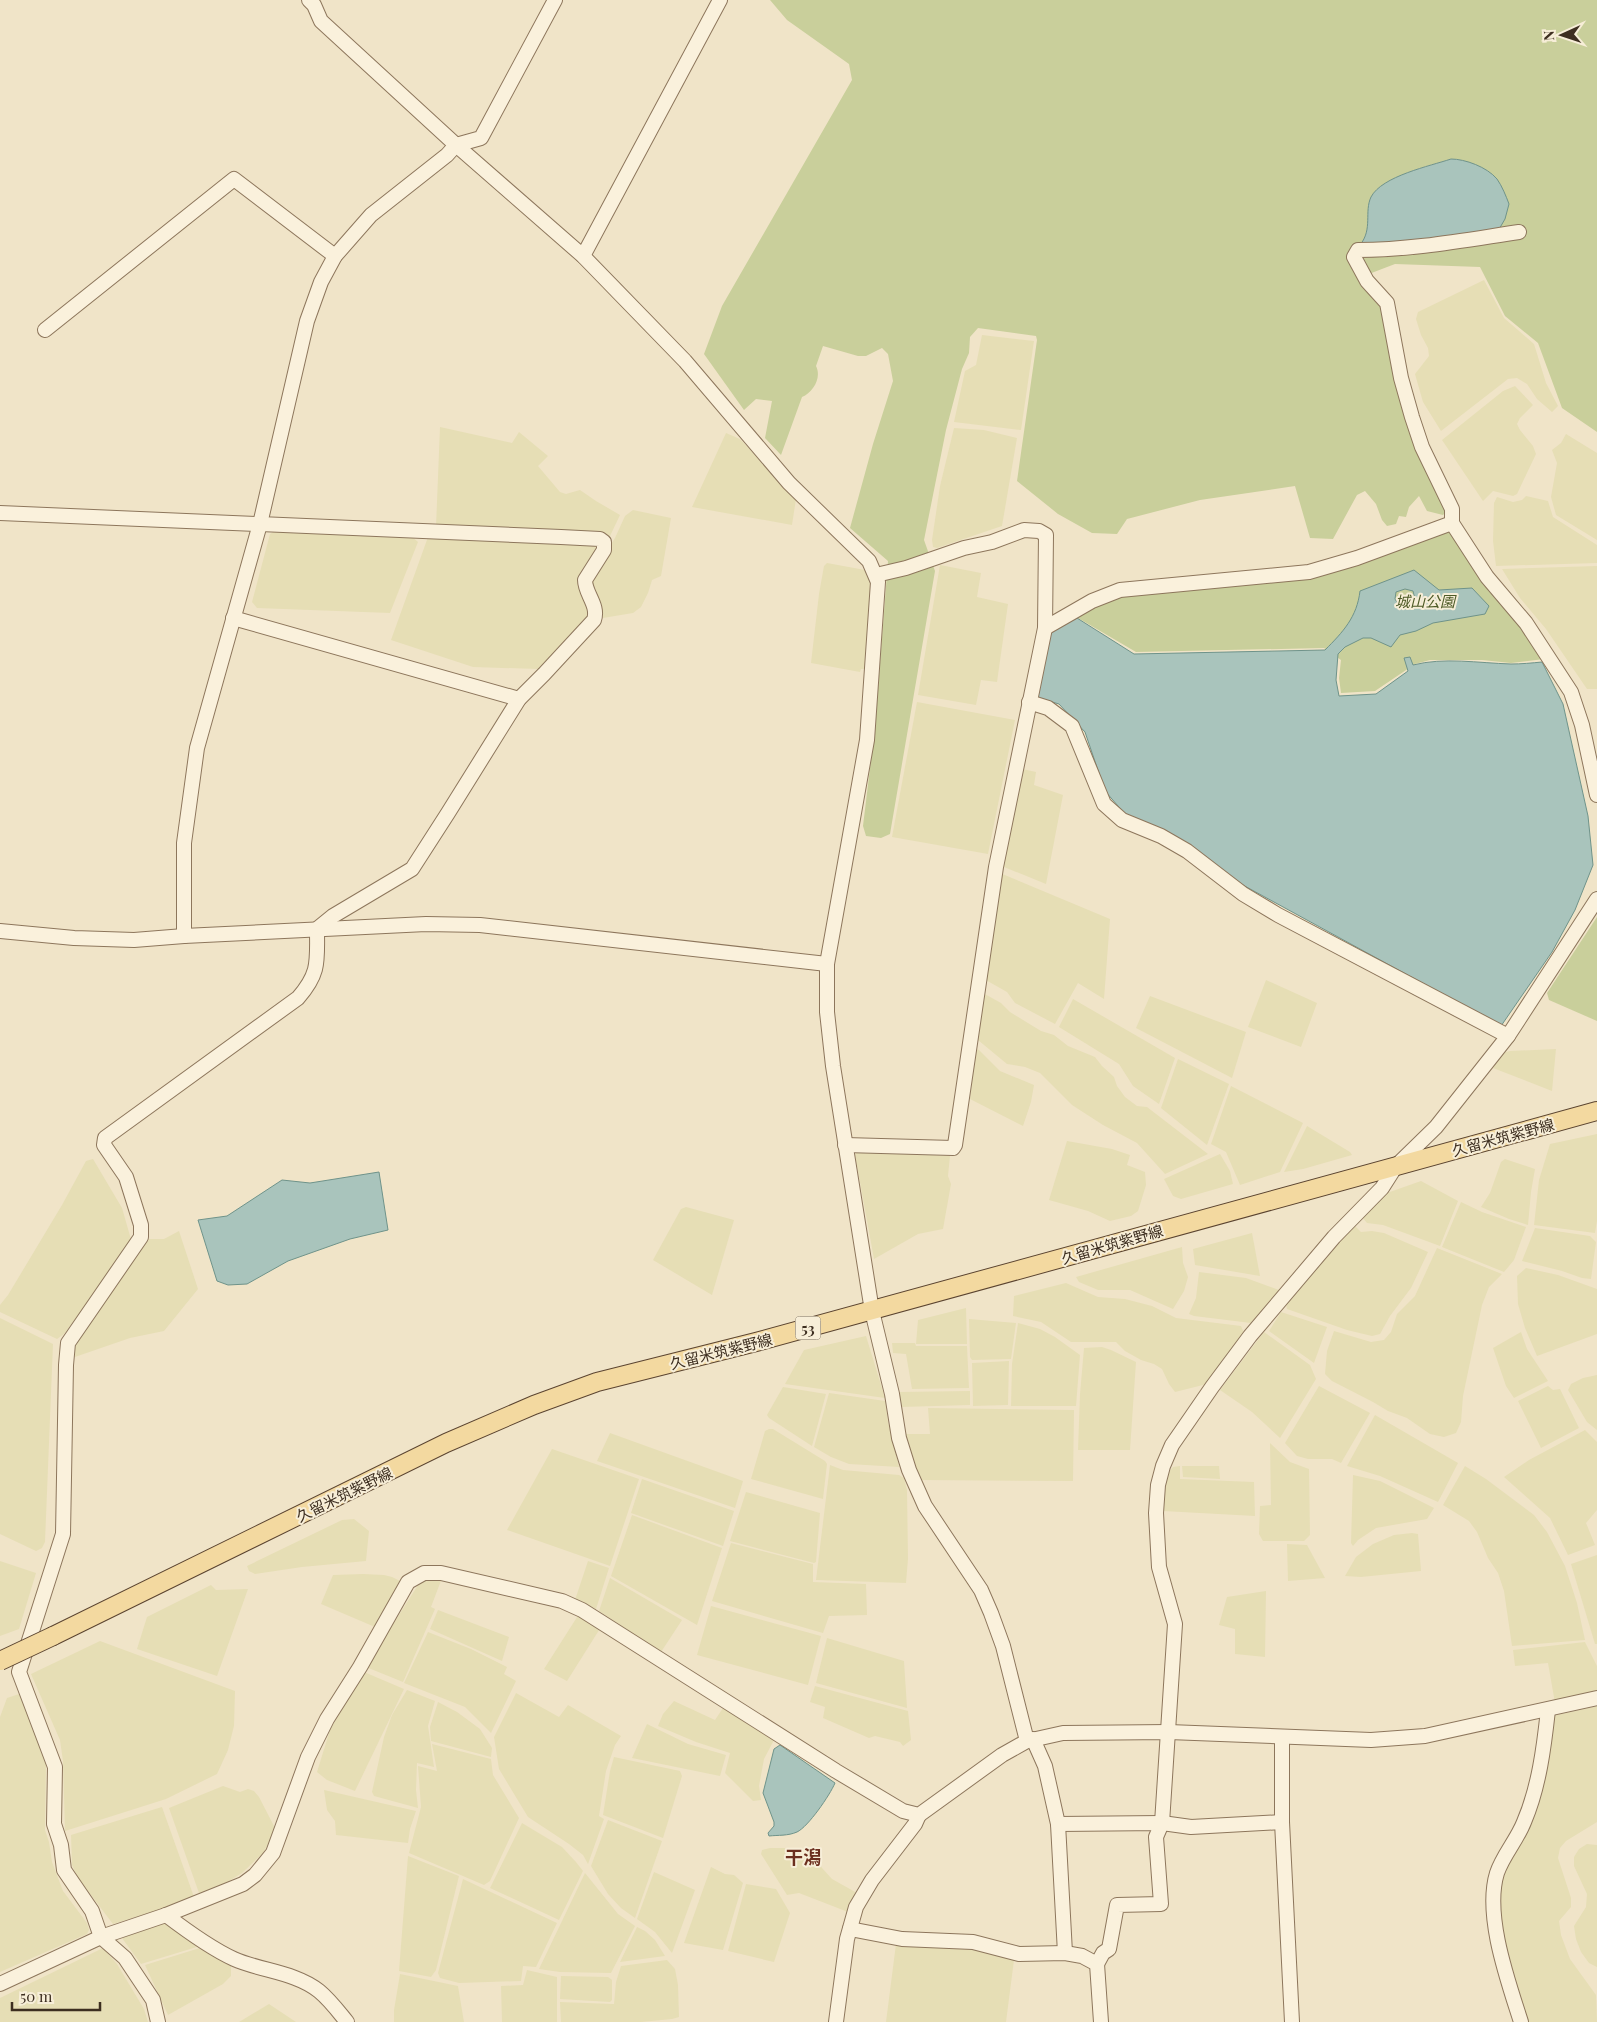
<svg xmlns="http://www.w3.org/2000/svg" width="1597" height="2022" font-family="'Playfair Display','Noto Sans JP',serif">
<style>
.farmland{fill:#e6deb5}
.green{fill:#c9cf9b;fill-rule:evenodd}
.water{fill:#a9c4bc;stroke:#6f938a;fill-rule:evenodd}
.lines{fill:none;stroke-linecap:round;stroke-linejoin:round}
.minor-casing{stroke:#8d765c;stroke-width:16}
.major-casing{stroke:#5b4430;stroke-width:20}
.minor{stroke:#faf1dc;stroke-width:14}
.major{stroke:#f3d9a0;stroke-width:18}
.major-bridge-casing{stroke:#5b4430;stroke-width:20;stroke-linecap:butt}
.major-bridge{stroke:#f3d9a0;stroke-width:18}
.labels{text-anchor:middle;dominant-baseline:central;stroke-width:4;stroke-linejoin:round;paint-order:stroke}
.shield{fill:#f7eed8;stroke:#756857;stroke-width:1}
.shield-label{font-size:14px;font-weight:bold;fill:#3d2e20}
.park-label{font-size:15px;font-style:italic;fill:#4d5a26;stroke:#f7eed8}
.street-label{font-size:15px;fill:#3d2e20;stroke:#f7eed8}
.quarter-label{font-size:18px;font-weight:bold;fill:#6b2e1e;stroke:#f7eed8}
</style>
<rect width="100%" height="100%" fill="#f0e4c8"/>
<g class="farmland">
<polygon points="1484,280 1504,318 1534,344 1546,383 1558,406 1552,412 1537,399 1527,384 1517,378 1508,379 1441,431 1423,402 1415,374 1429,356 1428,348 1421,335 1416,319 1418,312"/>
<polygon points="982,335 1034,341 1021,430 954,422 965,371 976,365"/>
<polygon points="1515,386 1533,405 1520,418 1517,424 1520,430 1533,446 1536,454 1517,494 1513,496 1493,491 1483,501 1442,440 1503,391"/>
<polygon points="440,427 512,443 519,432 548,456 538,466 560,492 566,494 580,490 596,501 620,515 610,536 436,527"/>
<polygon points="954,428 984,430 1017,438 1002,526 937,548 933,547 932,540 940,486"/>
<polygon points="726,433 740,439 796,499 792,525 692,507"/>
<polygon points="1566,434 1597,453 1597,540 1556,515 1551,497 1557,463 1552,450 1561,443"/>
<polygon points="1526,496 1548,501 1553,517 1597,545 1597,563 1496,566 1493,541 1494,503 1497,497 1513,502 1522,500"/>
<polygon points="633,510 671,518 661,576 652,580 648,593 641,607 633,613 603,618 601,606 594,600 591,577 615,538 625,516"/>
<polygon points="276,530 411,536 418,542 390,613 257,608 252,602 270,534"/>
<polygon points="428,537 595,545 597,550 582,575 592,614 538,669 473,667 391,640"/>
<polygon points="827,563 865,570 872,582 866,669 861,669 860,672 811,663 819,594 824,566"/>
<polygon points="940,565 981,573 977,597 1008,604 997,682 981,680 976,705 918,695"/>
<polygon points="1597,566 1597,689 1587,689 1546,629 1520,598 1502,569"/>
<polygon points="917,702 1015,720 988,854 892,837"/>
<polygon points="1022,769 1036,772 1034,785 1063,795 1046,884 999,865"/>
<polygon points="1000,873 1110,919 1104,999 1078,983 1055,1024 1015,1003 1007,992 984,979"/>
<polygon points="1266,980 1317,1003 1301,1047 1248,1027"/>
<polygon points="983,993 1001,1003 1010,1012 1041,1031 1054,1035 1068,1046 1095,1057 1102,1066 1114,1077 1117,1086 1125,1097 1137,1106 1147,1107 1208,1154 1165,1174 1137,1143 1103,1125 1072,1105 1040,1073 1025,1067 1007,1064 978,1040"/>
<polygon points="1150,996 1246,1032 1232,1078 1136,1028"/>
<polygon points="1073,999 1175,1058 1159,1104 1133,1086 1119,1064 1059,1027"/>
<polygon points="976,1049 979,1050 1000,1071 1034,1085 1031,1102 1023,1126 970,1099"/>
<polygon points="1556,1049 1552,1091 1493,1068 1502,1053 1510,1051"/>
<polygon points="1178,1059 1229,1084 1207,1145 1161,1108"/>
<polygon points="1231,1086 1303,1123 1280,1172 1240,1185 1226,1152 1211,1144"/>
<polygon points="1307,1126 1350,1152 1352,1155 1303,1169 1284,1172"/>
<polygon points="1597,1134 1597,1221 1595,1233 1534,1225 1539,1180 1550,1144"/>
<polygon points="1067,1141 1112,1149 1130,1155 1127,1165 1145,1172 1146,1185 1138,1211 1131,1216 1110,1221 1088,1211 1049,1200"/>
<polygon points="857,1151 950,1156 948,1176 951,1184 943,1229 918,1234 874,1259 855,1155"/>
<polygon points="1220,1154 1230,1171 1233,1184 1181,1199 1173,1196 1164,1179"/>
<polygon points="93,1159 122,1208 132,1243 64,1334 57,1339 0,1312 0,1305 8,1295 62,1205 86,1161"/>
<polygon points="1505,1159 1535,1169 1531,1192 1528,1225 1509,1219 1481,1207 1490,1193 1501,1162"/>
<polygon points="1421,1181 1458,1201 1440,1246 1383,1225 1367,1223 1362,1217 1387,1193"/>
<polygon points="1461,1202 1482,1212 1526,1227 1514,1260 1504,1272 1442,1247"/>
<polygon points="686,1207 734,1220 712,1295 653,1260 681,1209"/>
<polygon points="1354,1225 1361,1232 1372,1231 1384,1233 1428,1252 1411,1288 1390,1316 1380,1334 1372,1336 1347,1330 1287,1309 1286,1304"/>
<polygon points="1535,1228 1590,1236 1596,1242 1591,1279 1582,1278 1562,1271 1522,1261"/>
<polygon points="179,1231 198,1289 164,1331 130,1338 72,1358 74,1345 148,1239 164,1239"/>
<polygon points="1252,1233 1260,1276 1195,1265 1193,1249"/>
<polygon points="1182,1247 1183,1263 1188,1277 1184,1291 1173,1309 1130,1290 1098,1290 1079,1282 1076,1277"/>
<polygon points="1437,1248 1502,1274 1489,1287 1482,1305 1463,1396 1461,1422 1456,1433 1444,1437 1430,1434 1407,1418 1388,1411 1373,1402 1332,1381 1325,1374 1327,1351 1334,1331 1371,1342 1384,1340 1391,1332 1397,1314 1415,1296"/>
<polygon points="1526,1268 1558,1275 1597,1289 1597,1334 1537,1356 1525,1328 1518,1304 1517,1276"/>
<polygon points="1199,1272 1246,1278 1279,1290 1251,1323 1194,1316 1189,1314 1196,1298"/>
<polygon points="1066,1283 1098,1297 1125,1299 1152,1306 1176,1318 1241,1326 1245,1335 1207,1384 1175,1392 1169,1384 1162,1369 1154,1364 1141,1360 1125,1351 1116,1342 1071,1342 1041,1322 1013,1316 1014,1296"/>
<polygon points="966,1308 967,1344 916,1344 918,1320"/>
<polygon points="1281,1312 1327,1327 1314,1363 1269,1331"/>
<polygon points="0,1318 53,1344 45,1542 42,1548 36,1551 0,1534"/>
<polygon points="969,1319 1016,1323 1011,1359 972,1360 970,1357"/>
<polygon points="1018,1323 1040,1329 1055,1337 1080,1355 1076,1406 1011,1406 1012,1364"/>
<polygon points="1264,1332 1310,1365 1316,1379 1280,1438 1252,1412 1220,1390"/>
<polygon points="1521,1332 1527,1349 1548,1381 1514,1398 1506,1386 1493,1348"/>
<polygon points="866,1336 885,1398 785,1384 804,1350"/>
<polygon points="892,1343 915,1343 916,1346 967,1346 969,1388 912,1389 906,1354 893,1353"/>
<polygon points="1102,1347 1111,1350 1136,1362 1130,1450 1078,1450 1080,1394 1084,1348"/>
<polygon points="1009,1361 1008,1405 973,1406 972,1363"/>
<polygon points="1597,1375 1597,1430 1587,1422 1568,1390 1571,1384 1583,1378"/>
<polygon points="1319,1386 1370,1413 1341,1463 1332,1459 1308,1459 1297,1456 1285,1443"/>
<polygon points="1548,1386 1553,1390 1560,1389 1579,1428 1541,1448 1518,1401"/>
<polygon points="783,1387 826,1394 812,1446 769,1418 767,1415"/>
<polygon points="970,1391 970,1405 901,1407 899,1392"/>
<polygon points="829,1393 885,1401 888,1422 899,1467 849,1464 831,1457 814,1447"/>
<polygon points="928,1408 1074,1410 1073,1481 921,1480 910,1452 906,1434 930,1434"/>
<polygon points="1375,1415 1458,1463 1438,1502 1380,1476 1347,1466"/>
<polygon points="769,1429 773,1429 825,1461 827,1464 823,1499 751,1479 765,1431"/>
<polygon points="1585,1430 1597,1442 1597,1510 1586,1523 1595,1545 1568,1555 1550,1518 1504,1477 1529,1460"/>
<polygon points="610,1433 743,1481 735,1508 597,1461"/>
<polygon points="1270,1443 1290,1462 1309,1469 1310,1535 1304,1541 1263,1541 1259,1534 1260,1506 1271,1505"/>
<polygon points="552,1449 639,1479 610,1566 507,1530"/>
<polygon points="830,1465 843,1470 899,1475 904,1478 907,1490 908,1559 906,1583 816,1580"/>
<polygon points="1180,1466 1180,1479 1254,1482 1255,1516 1163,1511 1164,1494 1168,1473 1173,1467"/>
<polygon points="1182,1466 1219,1466 1220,1479 1183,1477"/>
<polygon points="1465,1466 1486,1479 1534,1515 1547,1532 1565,1566 1577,1603 1585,1640 1512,1646 1504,1591 1498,1573 1488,1558 1477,1532 1469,1521 1443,1505"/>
<polygon points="1353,1475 1380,1481 1434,1508 1427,1519 1376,1528 1358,1540 1353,1546 1351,1543"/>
<polygon points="642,1479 734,1511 723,1546 631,1513"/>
<polygon points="746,1492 820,1513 816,1562 814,1563 730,1541"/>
<polygon points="632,1515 722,1548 697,1625 611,1576"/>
<polygon points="354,1519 369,1531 366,1561 302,1567 255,1574 249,1571 247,1566 342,1520"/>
<polygon points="1412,1533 1418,1534 1421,1571 1361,1577 1345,1576 1356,1557 1373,1544 1394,1535"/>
<polygon points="731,1543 813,1564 813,1582 866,1584 867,1615 829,1616 823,1633 712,1601"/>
<polygon points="1287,1544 1307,1545 1325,1578 1288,1581"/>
<polygon points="1597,1555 1597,1644 1595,1644 1571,1564"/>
<polygon points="0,1561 36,1573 19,1629 0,1636"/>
<polygon points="588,1561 609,1568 596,1609 581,1601 575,1600"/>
<polygon points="363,1574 384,1575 392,1577 402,1582 375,1627 321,1604 333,1575"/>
<polygon points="442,1578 431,1607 435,1609 403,1682 366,1667 418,1585 429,1579"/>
<polygon points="610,1578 682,1620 661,1652 599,1611"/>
<polygon points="211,1585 216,1590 248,1589 217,1676 137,1649 147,1617"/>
<polygon points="1266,1591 1265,1657 1235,1654 1235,1629 1219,1625 1227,1597"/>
<polygon points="711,1606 821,1636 808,1685 697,1655"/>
<polygon points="438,1610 509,1637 502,1661 430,1629"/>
<polygon points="579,1614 601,1627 567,1681 544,1669"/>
<polygon points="428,1632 471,1649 507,1667 504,1674 516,1681 491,1733 465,1707 404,1683"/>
<polygon points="827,1638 904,1661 907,1708 816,1683"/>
<polygon points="100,1641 235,1691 234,1726 228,1750 217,1774 166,1799 65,1831 63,1761 60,1740 31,1674"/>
<polygon points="1585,1642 1597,1666 1597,1693 1555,1703 1548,1663 1515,1666 1513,1650"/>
<polygon points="364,1672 404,1689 355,1791 327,1780 317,1772 330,1730"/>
<polygon points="815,1686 908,1711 911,1740 903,1746 900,1742 875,1736 869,1738 823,1718 825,1707 810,1702"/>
<polygon points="407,1690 435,1701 428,1726 434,1767 417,1763 416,1790 418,1808 374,1796 372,1792 384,1737 392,1715"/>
<polygon points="516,1693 559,1717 568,1705 621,1736 615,1745 606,1771 599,1816 604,1819 588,1864 583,1855 569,1844 528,1817 499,1769 494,1737"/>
<polygon points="19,1694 46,1762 45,1830 49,1842 52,1862 63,1891 87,1923 89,1930 87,1934 0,1972 0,1717 7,1698"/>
<polygon points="674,1701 715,1720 723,1708 774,1740 764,1759 759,1786 761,1800 753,1801 725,1773 730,1753 696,1742 658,1726 663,1714"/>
<polygon points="438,1702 457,1712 480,1729 492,1748 491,1757 431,1741 430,1727"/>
<polygon points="1597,1706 1597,1822 1566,1841 1560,1848 1558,1858 1571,1898 1571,1907 1559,1921 1561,1935 1570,1959 1596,1995 1597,2022 1525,2022 1502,1938 1499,1915 1500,1886 1553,1716"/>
<polygon points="647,1724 688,1744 726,1755 720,1776 632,1758"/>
<polygon points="432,1744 491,1759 493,1775 519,1818 490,1881 484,1885 409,1853 421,1807 418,1766 437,1771"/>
<polygon points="614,1757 680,1771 682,1776 663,1838 603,1815 610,1771"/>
<polygon points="223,1786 240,1792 248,1789 254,1791 259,1797 276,1830 263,1853 242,1873 219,1887 199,1893 169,1808"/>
<polygon points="324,1790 416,1811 410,1829 408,1843 336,1835 335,1821 327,1810"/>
<polygon points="162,1807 194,1897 175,1905 113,1924 78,1878 72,1865 71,1835"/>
<polygon points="608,1820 662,1841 635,1918 621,1908 608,1894 591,1866"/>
<polygon points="522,1823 562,1847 576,1862 583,1871 559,1920 490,1888"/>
<polygon points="1587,1844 1597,1845 1597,1967 1589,1963 1581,1952 1576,1939 1574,1926 1586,1907 1587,1894 1574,1866 1574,1857 1579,1849"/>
<polygon points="770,1848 810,1848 822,1868 832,1879 857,1893 848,1912 799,1893 787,1895 761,1854 762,1850"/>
<polygon points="408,1856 459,1876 436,1970 431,1977 399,1971"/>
<polygon points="711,1867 725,1874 734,1875 743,1883 723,1950 684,1943"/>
<polygon points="654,1872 695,1890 672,1953 655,1932 637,1919"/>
<polygon points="585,1873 618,1914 635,1926 611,1973 560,1972 539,1969"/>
<polygon points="463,1879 557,1923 536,1967 523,1966 521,1981 459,1983 440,1978 438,1973"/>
<polygon points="746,1884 776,1889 790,1913 774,1962 728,1951"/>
<polygon points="168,1920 200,1946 141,1964 122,1938"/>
<polygon points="637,1927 645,1931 655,1940 665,1956 620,1962"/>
<polygon points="896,1944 910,1947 956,1947 981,1950 1014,1960 1006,2022 886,2022"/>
<polygon points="203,1947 231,1964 231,1976 223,1984 168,2015 145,1965"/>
<polygon points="103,1948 117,1964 144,2009 148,2022 0,2022 0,1998"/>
<polygon points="667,1960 675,1969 678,1985 679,2017 672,2019 641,2022 561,2022 560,2002 614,2004 616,1982 621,1966"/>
<polygon points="527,1970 557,1977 557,2022 502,2022 501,1986 523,1985"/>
<polygon points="400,1974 458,1986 464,2022 394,2022 394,2010"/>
<polygon points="561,1976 608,1977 612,1980 612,2000 610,2002 560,1999"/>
<polygon points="269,2004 296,2022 239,2022"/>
</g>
<g class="green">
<path d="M 770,0 L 1597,0 L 1597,432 L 1562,408 L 1538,343 L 1505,316 L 1480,267 L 1395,264 L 1361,277 L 1382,305 L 1447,511 L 1443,515 L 1427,511 L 1419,496 L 1409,507 L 1406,517 L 1399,516 L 1396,524 L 1387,526 L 1382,520 L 1376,504 L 1365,491 L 1357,495 L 1333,539 L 1310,538 L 1295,486 L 1200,500 L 1127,519 L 1117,534 L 1092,533 L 1058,514 L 1017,481 L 1037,340 L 1036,336 L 978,328 L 970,337 L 969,353 L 962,369 L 946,430 L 924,540 L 935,571 L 890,834 L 881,838 L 866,836 L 863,826 L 875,727 L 888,561 L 850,528 L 873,444 L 893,381 L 888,354 L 882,348 L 866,356 L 858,356 L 823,346 L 816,366 C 822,378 813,392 802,397 L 781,455 L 765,438 L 772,401 L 756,399 L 744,410 L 704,354 L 722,306 L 852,80 L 849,64 L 787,20 ZM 1451,159 C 1468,159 1483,169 1496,178 L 1360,245 C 1370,233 1368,215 1371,200 C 1375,178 1432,165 1451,159 Z"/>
<polygon points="1449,529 1517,619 1544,659 1511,663 1482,660 1430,660 1415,664 1375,691 1341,693 1339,678 1341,660 1324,648 1136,652 1078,618 1077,615 1113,595 1254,581"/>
<polygon points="1597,917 1597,1021 1549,1000 1547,993"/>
</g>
<g class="water">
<path d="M 1451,159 C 1465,159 1487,167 1497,179 C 1502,186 1506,196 1509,204 L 1505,219 L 1498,231 L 1384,246 L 1360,245 C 1373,229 1364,212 1371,197 C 1382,176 1430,166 1451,159 Z"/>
<path d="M 1414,570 L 1439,590 L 1472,588 L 1489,606 L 1485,614 L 1433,623 L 1416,631 L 1400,635 L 1391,647 L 1371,638 L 1363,638 L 1345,647 L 1338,654 L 1336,680 L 1339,696 L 1376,694 L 1408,671 L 1404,658 L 1410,657 L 1413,665 C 1444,657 1478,663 1511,664 C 1521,664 1532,663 1542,662 L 1563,704 L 1588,816 L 1593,865 L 1575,910 L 1552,952 L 1501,1026 L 1241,884 L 1125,814 L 1105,791 L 1085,732 L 1059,704 L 1035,697 L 1048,633 L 1077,618 L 1134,654 L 1325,650 C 1343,632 1357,617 1360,591 ZM 1405,589 L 1413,591 L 1415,599 L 1412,604 L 1404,607 L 1398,604 L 1395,599 L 1396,592 Z"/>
<polygon points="379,1172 388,1230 350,1239 288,1261 247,1284 228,1285 217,1281 198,1220 227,1216 282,1180 310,1183"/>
<path d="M 780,1745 L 835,1783 C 830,1795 808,1827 797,1832 C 788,1836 778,1835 769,1836 L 768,1833 L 774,1826 L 774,1822 L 763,1793 L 774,1749 Z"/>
</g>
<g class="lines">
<g class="minor-casing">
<g id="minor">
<polyline points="309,0 314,5 321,21 456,145 583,256 685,361 789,483 869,561 878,582 867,740 827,964 827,1012 833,1066 872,1311 892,1394 899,1438 909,1470 925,1506 981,1590 991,1613 1003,1646 1027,1741"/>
<path d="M 1519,232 C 1465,240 1412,250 1358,250 L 1354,257 L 1367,281 L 1387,303 L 1401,378 L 1412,417 L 1422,447 L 1452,509 L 1452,523 L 1487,577 L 1526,623 L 1571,692 L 1582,725 L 1597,795"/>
<polyline points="583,256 720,0"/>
<polyline points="45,330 234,179 335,256"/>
<path d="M 0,513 L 561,537 L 600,539 L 604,542 L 604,550 L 585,580 C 585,594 599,605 594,620 L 544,674 L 519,699 L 448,813 L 412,869 L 333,916 L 317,929 C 317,961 320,973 298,998 L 105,1138 L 104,1145 L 126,1177 L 141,1225 L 141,1237 L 68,1343 L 66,1365 L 63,1534 L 19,1672 L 55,1767 L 54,1824 L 61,1845 L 64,1870 L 92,1911 L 101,1937 L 125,1958 L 153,2000 L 158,2022"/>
<polyline points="233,618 519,699"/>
<polyline points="1045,628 1092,601 1120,590 1309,572 1357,558 1452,523"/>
<polyline points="1029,702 1048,708 1072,726 1104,804 1122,820 1161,836 1187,851 1243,894 1278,915 1508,1036"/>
<polyline points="0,931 74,938 134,940 184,936 426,924 480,925 827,964"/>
<polyline points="184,936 184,843 197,748 260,524 307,321 321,282 335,256 371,215 447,155 456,145 481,138 555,0"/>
<polyline points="845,1145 953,1148 955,1145 996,867 1045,628 1046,535 1039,531 1024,530 992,542 964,548 906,568 876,575"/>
<polyline points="1282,1737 1282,1822 1292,2022"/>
<polyline points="1033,1739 1045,1766 1058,1824 1065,1953"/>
<polyline points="1058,1824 1162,1823 1191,1827 1282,1822"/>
<path d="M 166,1915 C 187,1931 210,1948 234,1959 C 261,1971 295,1972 319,1991 C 330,2000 338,2011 347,2022"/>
<polyline points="850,1929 902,1939 973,1942 1019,1954 1065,1953 1082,1956 1097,1964 1101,2022"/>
<polyline points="1097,1964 1103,1953 1109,1949 1117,1905 1161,1904 1156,1837 1162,1823 1175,1624 1159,1567 1156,1513 1158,1485 1163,1466 1172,1445 1212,1387 1250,1336 1334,1237 1382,1188 1396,1166 1436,1127 1508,1036 1597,899"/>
<polyline points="0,1984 101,1937 166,1915 243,1884 255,1875 273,1853 308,1757 327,1719 360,1667 408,1582 424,1573 441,1573 562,1601 582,1610 836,1771 903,1811 919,1815 1002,1755 1027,1741 1063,1733 1169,1732 1371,1740 1425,1736 1597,1698"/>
<polyline points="836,2022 847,1939 856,1907 872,1880 915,1824 919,1815"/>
<path d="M 1521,2022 C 1508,1981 1484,1915 1497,1873 C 1503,1855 1517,1840 1524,1822 C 1539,1787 1544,1747 1548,1710"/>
</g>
</g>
<g class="major-casing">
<polyline id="major" points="53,1636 446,1443 534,1405 597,1382 756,1342 1597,1111"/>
</g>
<use href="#minor" class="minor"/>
<use href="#major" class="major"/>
<g class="major-bridge-casing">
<polyline id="major-bridge" points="0,1661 53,1636"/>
</g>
<use href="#major-bridge" class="major-bridge"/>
</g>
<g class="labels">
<rect class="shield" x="795.5" y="1316.5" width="25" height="23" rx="4"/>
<g class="shield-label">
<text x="808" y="1328">53</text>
</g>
<g class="park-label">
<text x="1425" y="601">城山公園</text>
</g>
<g class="street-label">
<text transform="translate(1503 1137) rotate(-15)">久留米筑紫野線</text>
<text transform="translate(1112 1244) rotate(-16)">久留米筑紫野線</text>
<text transform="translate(721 1351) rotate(-14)">久留米筑紫野線</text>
<text transform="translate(344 1494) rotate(-26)">久留米筑紫野線</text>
</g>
<g class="quarter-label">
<text x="803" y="1857">干潟</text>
</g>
</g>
<g transform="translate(1562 35) rotate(267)" stroke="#f7eed8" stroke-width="4" paint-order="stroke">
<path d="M0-4L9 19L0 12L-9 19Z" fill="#3d2e20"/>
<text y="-8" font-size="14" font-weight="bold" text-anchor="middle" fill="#3d2e20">N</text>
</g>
<path d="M12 2002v8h88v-8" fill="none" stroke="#3d2e20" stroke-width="2.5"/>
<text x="20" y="2002" font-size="15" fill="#3d2e20" stroke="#f7eed8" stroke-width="4" paint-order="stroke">50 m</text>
</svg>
